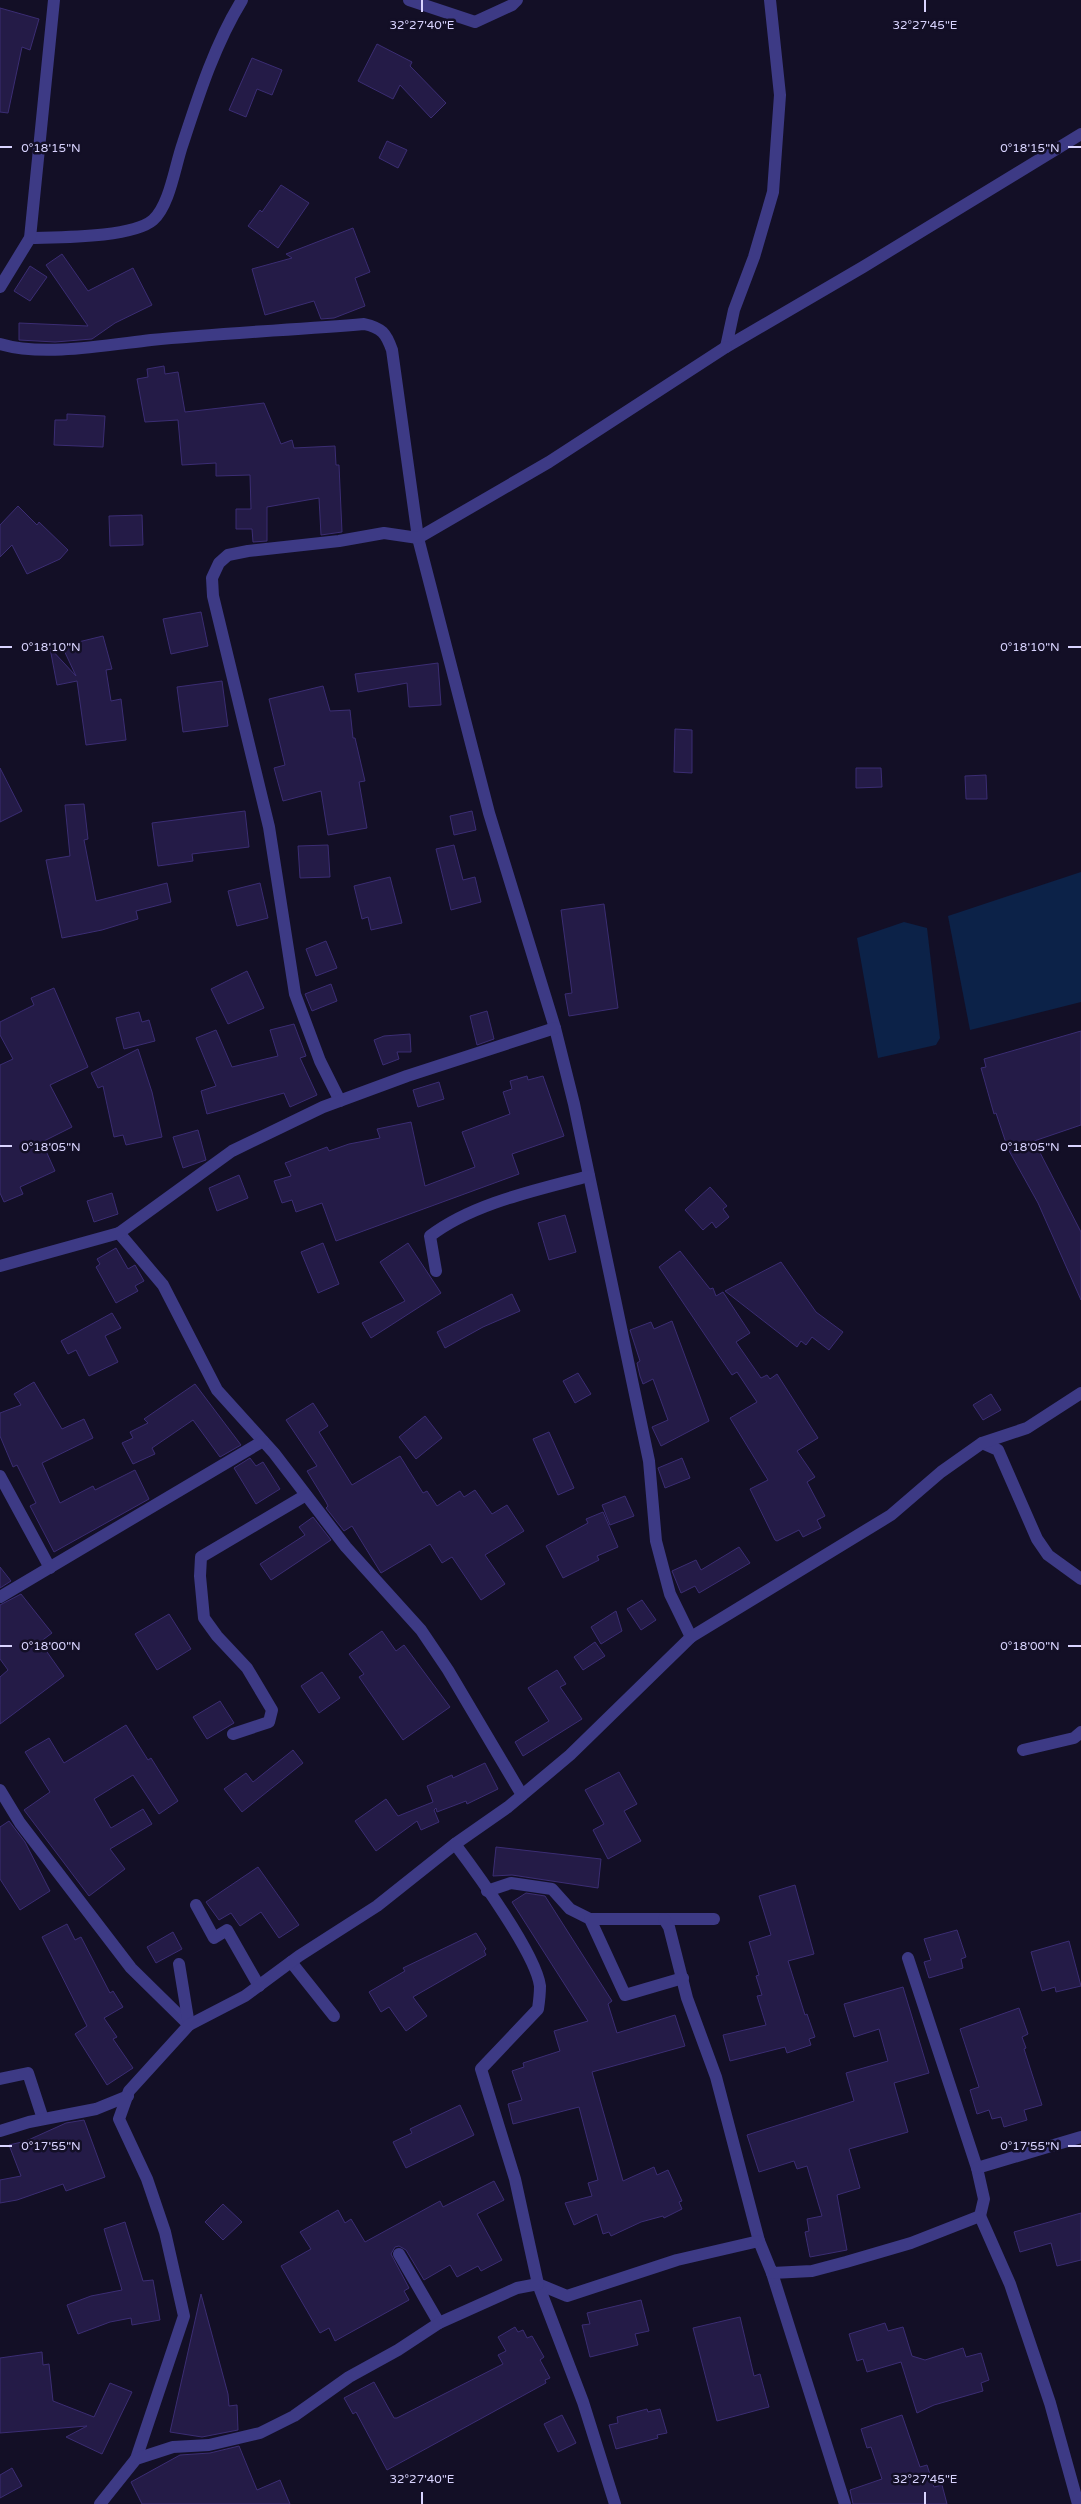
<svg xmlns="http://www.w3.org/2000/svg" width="1081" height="2504" font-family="'Varela Round',sans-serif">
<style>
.water{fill:#0c2248}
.building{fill:#241b47;stroke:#3b2d73}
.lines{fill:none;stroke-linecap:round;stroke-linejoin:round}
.minor{stroke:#3d3a85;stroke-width:12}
.ticks{fill:none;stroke:#d9d4ff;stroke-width:2}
.ticks-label{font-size:12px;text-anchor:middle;fill:#d9d4ff;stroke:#130f26;stroke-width:5;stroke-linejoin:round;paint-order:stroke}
</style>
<rect width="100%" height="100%" fill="#130f26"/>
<g class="water">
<polygon points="1081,872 1081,1002 970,1030 948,916"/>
<polygon points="904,922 927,928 940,1038 936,1045 878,1058 857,938"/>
</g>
<g class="building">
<polygon points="0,8 39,19 30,50 22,47 8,113 0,112"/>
<polygon points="377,44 412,62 410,66 446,103 431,118 400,85 393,99 358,81"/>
<polygon points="252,58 282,70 272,95 257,89 246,117 229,110"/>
<polygon points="387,141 407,150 398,168 379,158"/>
<polygon points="281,185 309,203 278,248 248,226 260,210 262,212"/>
<polygon points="353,228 370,272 355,278 365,306 334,318 321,319 314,301 265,315 252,269 292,258 286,254"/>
<polygon points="62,254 88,291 133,268 152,305 115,323 92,339 55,342 19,340 19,323 88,326 46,265"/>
<polygon points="30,266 47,277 30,301 14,291"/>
<polygon points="164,366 165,374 178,372 185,412 264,403 281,444 292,440 294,448 335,446 336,465 339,465 342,532 321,535 319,498 267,507 267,541 253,542 252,529 236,529 236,509 251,509 250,475 216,476 216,463 182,465 178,420 145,422 137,379 148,377 147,369"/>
<polygon points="67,414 105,416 103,447 54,445 55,420 67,420"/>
<polygon points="18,506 37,525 39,522 68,550 60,559 27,574 12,545 0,557 0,525"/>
<polygon points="142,515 143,545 110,546 109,516"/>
<polygon points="201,612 208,646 171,654 163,619"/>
<polygon points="103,636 112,669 106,670 111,701 121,699 126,740 86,745 77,681 57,685 50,648 76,676 62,646"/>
<polygon points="438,663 441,705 409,707 407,683 358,692 355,674"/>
<polygon points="222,681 228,726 183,732 177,687"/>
<polygon points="323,686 330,711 350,710 353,738 355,738 365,781 359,782 367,828 328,835 321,791 283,801 274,768 285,765 269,699"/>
<polygon points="675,729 692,730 692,773 674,772"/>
<polygon points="0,768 22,811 0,822"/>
<polygon points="856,768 881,768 882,787 856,788"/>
<polygon points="986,775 987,799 966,799 965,776"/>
<polygon points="84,804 88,839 84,840 96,901 167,883 171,902 136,911 138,919 102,930 62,938 46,860 70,856 65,805"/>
<polygon points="245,811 249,847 192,854 193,861 158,866 152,823"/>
<polygon points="472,811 476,830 454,835 450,816"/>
<polygon points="328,845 330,877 300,878 298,846"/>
<polygon points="454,845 463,880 475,877 481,902 451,910 436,849"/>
<polygon points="390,877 402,923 371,930 368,917 362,919 354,886"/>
<polygon points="260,883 268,918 237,926 228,891"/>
<polygon points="604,904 618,1008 569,1016 565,994 572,993 561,910"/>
<polygon points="326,941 337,968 316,976 306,949"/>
<polygon points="247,971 264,1008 228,1024 211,989"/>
<polygon points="331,984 337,1001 312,1011 305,994"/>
<polygon points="54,988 88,1067 50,1085 72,1127 42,1142 55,1171 20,1187 23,1194 4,1202 0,1193 0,1065 13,1059 0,1035 0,1022 34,1005 31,998"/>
<polygon points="487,1011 494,1039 477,1045 470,1016"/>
<polygon points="139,1012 142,1022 149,1020 155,1041 124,1049 116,1018"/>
<polygon points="294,1024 306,1056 300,1058 317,1095 290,1107 284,1093 207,1114 201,1091 216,1086 196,1038 216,1030 232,1067 278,1056 270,1030"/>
<polygon points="1081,1031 1081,1125 1034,1141 1081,1232 1081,1300 1038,1203 1008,1149 996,1113 994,1114 981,1068 986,1067 984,1059"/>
<polygon points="410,1034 411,1052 397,1052 399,1059 383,1065 374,1040 384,1036"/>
<polygon points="138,1049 152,1092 162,1137 126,1145 123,1135 114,1137 103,1086 98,1088 91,1073"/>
<polygon points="527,1076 528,1080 543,1076 564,1136 512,1154 519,1174 336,1241 322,1203 296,1212 292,1200 282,1203 274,1181 291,1176 285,1163 327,1147 329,1151 349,1144 380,1138 377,1129 411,1122 425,1186 475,1167 462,1132 510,1114 503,1092 512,1089 510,1081"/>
<polygon points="439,1082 444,1099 418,1107 413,1090"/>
<polygon points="198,1130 206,1160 183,1168 173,1137"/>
<polygon points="239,1175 248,1198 217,1211 209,1188"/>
<polygon points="710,1187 727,1206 723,1209 729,1217 716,1228 712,1222 703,1230 685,1210"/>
<polygon points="112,1193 118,1214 94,1222 87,1201"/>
<polygon points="565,1215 576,1252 549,1260 538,1223"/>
<polygon points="323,1243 339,1284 318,1293 301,1252"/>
<polygon points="408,1243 441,1293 371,1338 362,1323 405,1301 380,1262"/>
<polygon points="116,1248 128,1269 135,1265 144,1281 135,1286 138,1291 116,1303 96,1267 100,1264 97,1259"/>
<polygon points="680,1251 710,1289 713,1288 716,1296 723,1292 750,1333 736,1342 761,1378 767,1375 770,1379 777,1374 818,1438 797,1451 815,1477 807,1482 825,1516 817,1520 821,1528 803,1537 799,1530 777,1541 775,1540 750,1489 768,1480 730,1418 757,1402 737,1372 732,1375 659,1267"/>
<polygon points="781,1262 816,1312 843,1332 829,1350 812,1337 806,1345 801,1341 797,1347 725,1291"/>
<polygon points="512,1294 520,1311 483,1327 445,1348 437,1332"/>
<polygon points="112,1313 121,1328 105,1336 118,1362 89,1376 76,1350 68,1354 61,1341"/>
<polygon points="672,1321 709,1421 661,1446 652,1427 668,1420 653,1379 643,1384 640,1376 637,1363 640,1361 630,1330 651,1322 654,1329"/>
<polygon points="578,1373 591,1394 575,1403 563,1381"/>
<polygon points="34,1382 62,1429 84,1419 93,1438 42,1463 60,1503 93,1486 95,1490 135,1470 149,1499 54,1552 30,1506 36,1503 17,1465 13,1467 0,1436 0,1413 21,1405 14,1394"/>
<polygon points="195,1384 241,1445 220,1457 193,1420 152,1448 155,1454 133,1464 122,1443 133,1438 130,1432 148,1423 144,1419"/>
<polygon points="991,1394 1001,1410 983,1420 973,1405"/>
<polygon points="313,1403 328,1426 319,1432 352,1485 400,1456 423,1493 427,1491 437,1506 460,1491 464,1497 475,1490 492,1514 507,1505 524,1531 485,1555 505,1584 481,1600 452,1557 442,1563 430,1544 381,1573 352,1526 344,1531 326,1508 328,1506 326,1502 307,1471 317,1466 286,1420"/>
<polygon points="425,1416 442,1438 416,1459 399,1437"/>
<polygon points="549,1432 574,1488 558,1495 533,1439"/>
<polygon points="250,1458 256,1466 263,1462 280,1489 256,1504 234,1468"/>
<polygon points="682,1458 690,1478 665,1488 658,1468"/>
<polygon points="625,1496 634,1516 610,1525 602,1505"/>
<polygon points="603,1512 618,1547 597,1556 599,1560 563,1578 546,1546 588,1523 586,1519"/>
<polygon points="313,1517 331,1540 271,1580 260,1564 305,1535 299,1527"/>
<polygon points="739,1547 750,1563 699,1593 695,1586 681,1593 672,1571 696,1560 701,1570"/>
<polygon points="0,1567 11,1581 0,1588"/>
<polygon points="21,1594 52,1633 40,1642 64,1676 0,1724 0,1677 8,1670 0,1659 0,1605"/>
<polygon points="642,1600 656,1620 641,1630 627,1609"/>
<polygon points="616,1611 622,1631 601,1644 591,1627"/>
<polygon points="169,1614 191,1649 157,1670 135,1634"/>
<polygon points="382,1631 396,1651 404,1645 450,1707 403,1740 359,1677 364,1674 349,1654"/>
<polygon points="595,1642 605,1656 583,1670 574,1657"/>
<polygon points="557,1670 566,1684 560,1687 582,1719 523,1756 515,1742 549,1721 528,1688"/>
<polygon points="322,1672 340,1698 319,1713 301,1686"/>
<polygon points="220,1701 234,1723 207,1739 193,1717"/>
<polygon points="126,1725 148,1760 151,1758 178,1801 159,1814 133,1775 94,1799 111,1828 143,1809 152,1824 110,1849 125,1869 89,1896 24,1810 50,1792 25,1752 49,1738 64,1763"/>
<polygon points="293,1750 303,1763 242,1812 224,1789 246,1773 253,1782"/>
<polygon points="485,1763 498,1789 467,1804 466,1801 437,1812 436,1808 434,1810 439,1822 421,1830 417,1821 376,1851 355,1821 386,1799 398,1816 433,1802 427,1786 452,1775 453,1778"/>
<polygon points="619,1772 637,1804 624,1811 641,1841 608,1859 593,1830 604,1824 585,1790"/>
<polygon points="9,1821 25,1842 50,1891 20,1910 0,1879 0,1827"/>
<polygon points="496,1847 601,1859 598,1888 512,1875 493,1876"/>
<polygon points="258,1867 299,1925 279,1938 261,1912 240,1926 231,1913 219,1920 206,1902"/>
<polygon points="795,1885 814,1954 788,1961 805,2015 807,2014 815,2037 809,2039 811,2045 787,2053 785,2047 730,2061 723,2035 766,2025 757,1996 762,1995 756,1976 759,1975 749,1942 771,1935 759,1896"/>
<polygon points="526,1893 545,1896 612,2001 608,2004 617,2033 675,2015 685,2046 592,2072 623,2181 654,2167 657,2175 668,2170 682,2201 679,2202 682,2209 664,2218 663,2216 641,2222 611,2236 609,2232 603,2234 597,2214 574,2225 565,2203 592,2196 588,2183 598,2180 579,2107 513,2124 508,2104 522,2100 512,2071 524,2067 523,2063 560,2051 554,2031 588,2021 512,1902"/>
<polygon points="67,1924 75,1940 81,1937 110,1993 113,1991 123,2007 104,2018 117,2037 113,2039 133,2068 107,2085 75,2034 87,2026 42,1937"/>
<polygon points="957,1930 966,1957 961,1959 963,1968 929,1978 924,1962 931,1960 924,1939"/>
<polygon points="173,1932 182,1949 156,1963 147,1947"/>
<polygon points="476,1933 486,1949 484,1951 486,1955 413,1997 427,2016 406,2031 389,2007 381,2012 369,1992 405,1971 403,1968"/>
<polygon points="1069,1941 1081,1986 1056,1992 1055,1987 1042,1991 1031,1952"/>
<polygon points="903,1987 929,2073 894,2083 908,2132 849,2149 860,2188 837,2195 847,2250 810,2257 805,2232 809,2231 807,2219 822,2216 807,2166 797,2169 794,2161 759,2172 747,2135 854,2101 846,2073 888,2061 879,2029 854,2037 844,2004"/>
<polygon points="1019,2008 1028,2034 1022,2037 1026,2048 1024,2049 1042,2105 1024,2110 1027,2120 1004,2127 1001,2117 992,2119 989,2110 977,2114 970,2090 979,2087 960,2029"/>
<polygon points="460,2105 474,2135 406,2168 393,2142 412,2133 410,2129"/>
<polygon points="84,2120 105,2177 66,2191 63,2184 17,2200 0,2203 0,2180 21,2176 9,2145 26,2141 66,2123"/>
<polygon points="494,2181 504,2200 477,2214 502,2260 481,2271 478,2266 457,2277 450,2265 424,2280 406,2250 399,2246 395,2247 391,2254 409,2288 404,2291 409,2300 335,2341 329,2328 320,2333 281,2266 311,2249 300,2232 338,2210 345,2223 351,2219 365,2242 440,2201 443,2207"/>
<polygon points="223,2204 242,2222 223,2240 205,2222"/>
<polygon points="1081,2213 1081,2260 1057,2266 1051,2243 1020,2252 1014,2232"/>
<polygon points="125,2222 143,2281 153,2280 160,2320 132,2325 131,2318 110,2322 78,2334 67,2305 91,2296 122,2290 104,2229"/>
<polygon points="201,2294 228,2394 229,2406 237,2405 238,2430 202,2437 170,2432"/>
<polygon points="641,2300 649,2331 635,2334 638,2345 590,2357 582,2325 590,2324 587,2313"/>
<polygon points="740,2317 754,2376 760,2374 769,2407 717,2421 693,2328"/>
<polygon points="885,2323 888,2331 903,2327 912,2356 925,2360 963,2348 966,2357 981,2353 989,2380 981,2383 983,2391 934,2405 917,2413 901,2362 867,2372 863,2359 857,2361 849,2334"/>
<polygon points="515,2327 518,2332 523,2330 527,2338 532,2336 544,2357 540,2360 550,2378 545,2380 546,2383 387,2470 356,2412 353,2414 344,2398 374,2382 394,2418 397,2418 503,2364 498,2355 506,2351 498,2337"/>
<polygon points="42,2352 43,2365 49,2364 53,2401 94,2417 110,2383 132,2392 102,2454 66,2437 87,2426 0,2433 0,2358"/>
<polygon points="647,2409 648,2412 660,2409 667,2433 657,2435 658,2438 616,2449 609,2425 618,2423 617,2417"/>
<polygon points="562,2415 576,2443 558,2452 544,2424"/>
<polygon points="902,2415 920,2467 927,2465 934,2487 942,2485 947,2504 853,2504 850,2490 882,2479 871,2447 867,2448 861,2429"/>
<polygon points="239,2446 257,2490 280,2480 290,2504 142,2504 131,2482 180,2455 210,2453"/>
<polygon points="12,2468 22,2486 0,2498 0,2475"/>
</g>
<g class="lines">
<g class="minor">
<polyline points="409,0 475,22 512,5 517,0"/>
<polyline points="770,0 780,95 773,192 754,257 734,310 726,347 863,267 1081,134"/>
<path d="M 30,238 C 58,237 132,238 153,220 C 170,205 175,165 183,143 C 199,94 215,44 242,0"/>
<polyline points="0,287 30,238 54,0"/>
<path d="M 0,344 C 43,357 107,345 151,340 C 222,333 293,330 364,324 C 382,328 386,333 392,350 L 418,538 L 489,813 L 555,1028 L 574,1104 L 649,1461 L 656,1541 L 670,1594 L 691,1637"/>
<polyline points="340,1101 320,1061 295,994 269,827 213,596 212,578 219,563 228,555 248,551 339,541 384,533 418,538 549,462 726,347"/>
<polyline points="119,1233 163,1285 217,1390 274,1453 346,1547 421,1630 448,1670 522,1795"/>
<polyline points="0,1266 119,1233 232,1151 323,1107 407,1076 555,1028"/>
<path d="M 436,1271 L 430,1236 C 473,1203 537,1190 589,1176"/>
<polyline points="982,1443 998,1450 1037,1539 1048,1555 1081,1579"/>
<polyline points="0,1476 50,1568"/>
<polyline points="0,1597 263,1441"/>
<polyline points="233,1734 269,1722 272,1710 247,1668 217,1636 204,1618 200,1576 201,1557 306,1495"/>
<polyline points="1023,1750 1074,1738 1081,1732"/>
<polyline points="0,1790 20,1823 131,1968 189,2025"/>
<polyline points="487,1891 511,1883 552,1889 570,1909 590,1919 625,1995 683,1978"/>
<polyline points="196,1905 214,1938 227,1930 259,1986"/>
<polyline points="590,1919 714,1919"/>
<polyline points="664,1919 669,1927 687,1998 716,2077 759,2241"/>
<polyline points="908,1958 977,2168 984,2199 980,2216"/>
<polyline points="291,1962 334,2016"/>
<polyline points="179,1964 189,2025"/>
<polyline points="0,2079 28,2073 43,2119"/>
<polyline points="0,2131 29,2122 96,2109 128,2096"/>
<polyline points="977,2168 1081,2137"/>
<polyline points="399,2254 439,2323"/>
<polyline points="772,2273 845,2504"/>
<polyline points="538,2284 567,2296 677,2260 759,2241 772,2273 812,2271 846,2262 911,2243 980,2216 1010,2284 1050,2403 1078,2504"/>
<polyline points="538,2284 583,2402 615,2504"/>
<polyline points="136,2459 184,2316 165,2232 147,2179 119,2119 129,2091 189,2025 245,1996 299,1956 377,1906 455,1844"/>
<path d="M 100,2504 L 136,2459 L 173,2447 L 209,2445 L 260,2433 L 294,2416 L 349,2377 L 398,2350 L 439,2323 L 517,2288 L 538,2284 L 515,2179 L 481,2069 L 538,2009 C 539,2002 540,1994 540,1986 C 536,1954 476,1872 455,1844 L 508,1807 L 570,1755 L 691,1637 L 891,1515 L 941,1472 L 982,1443 L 1027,1428 L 1081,1393"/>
</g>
</g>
<path class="ticks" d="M 422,0 L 422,12M 925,0 L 925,12M 0,147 L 12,147M 1068,147 L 1081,147M 0,647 L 12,647M 1068,647 L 1081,647M 0,1146 L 12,1146M 1068,1146 L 1081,1146M 0,1646 L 12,1646M 1068,1646 L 1081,1646M 0,2146 L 12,2146M 1068,2146 L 1081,2146M 422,2492 L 422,2504M 925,2492 L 925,2504"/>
<g class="ticks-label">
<text x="422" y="29">32°27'40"E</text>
<text x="925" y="29">32°27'45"E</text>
<text x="51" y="152">0°18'15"N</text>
<text x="1030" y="152">0°18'15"N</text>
<text x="51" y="651">0°18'10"N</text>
<text x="1030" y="651">0°18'10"N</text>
<text x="51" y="1151">0°18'05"N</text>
<text x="1030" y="1151">0°18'05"N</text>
<text x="51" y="1650">0°18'00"N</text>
<text x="1030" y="1650">0°18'00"N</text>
<text x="51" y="2150">0°17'55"N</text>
<text x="1030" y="2150">0°17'55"N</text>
<text x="422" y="2483">32°27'40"E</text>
<text x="925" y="2483">32°27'45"E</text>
</g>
</svg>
